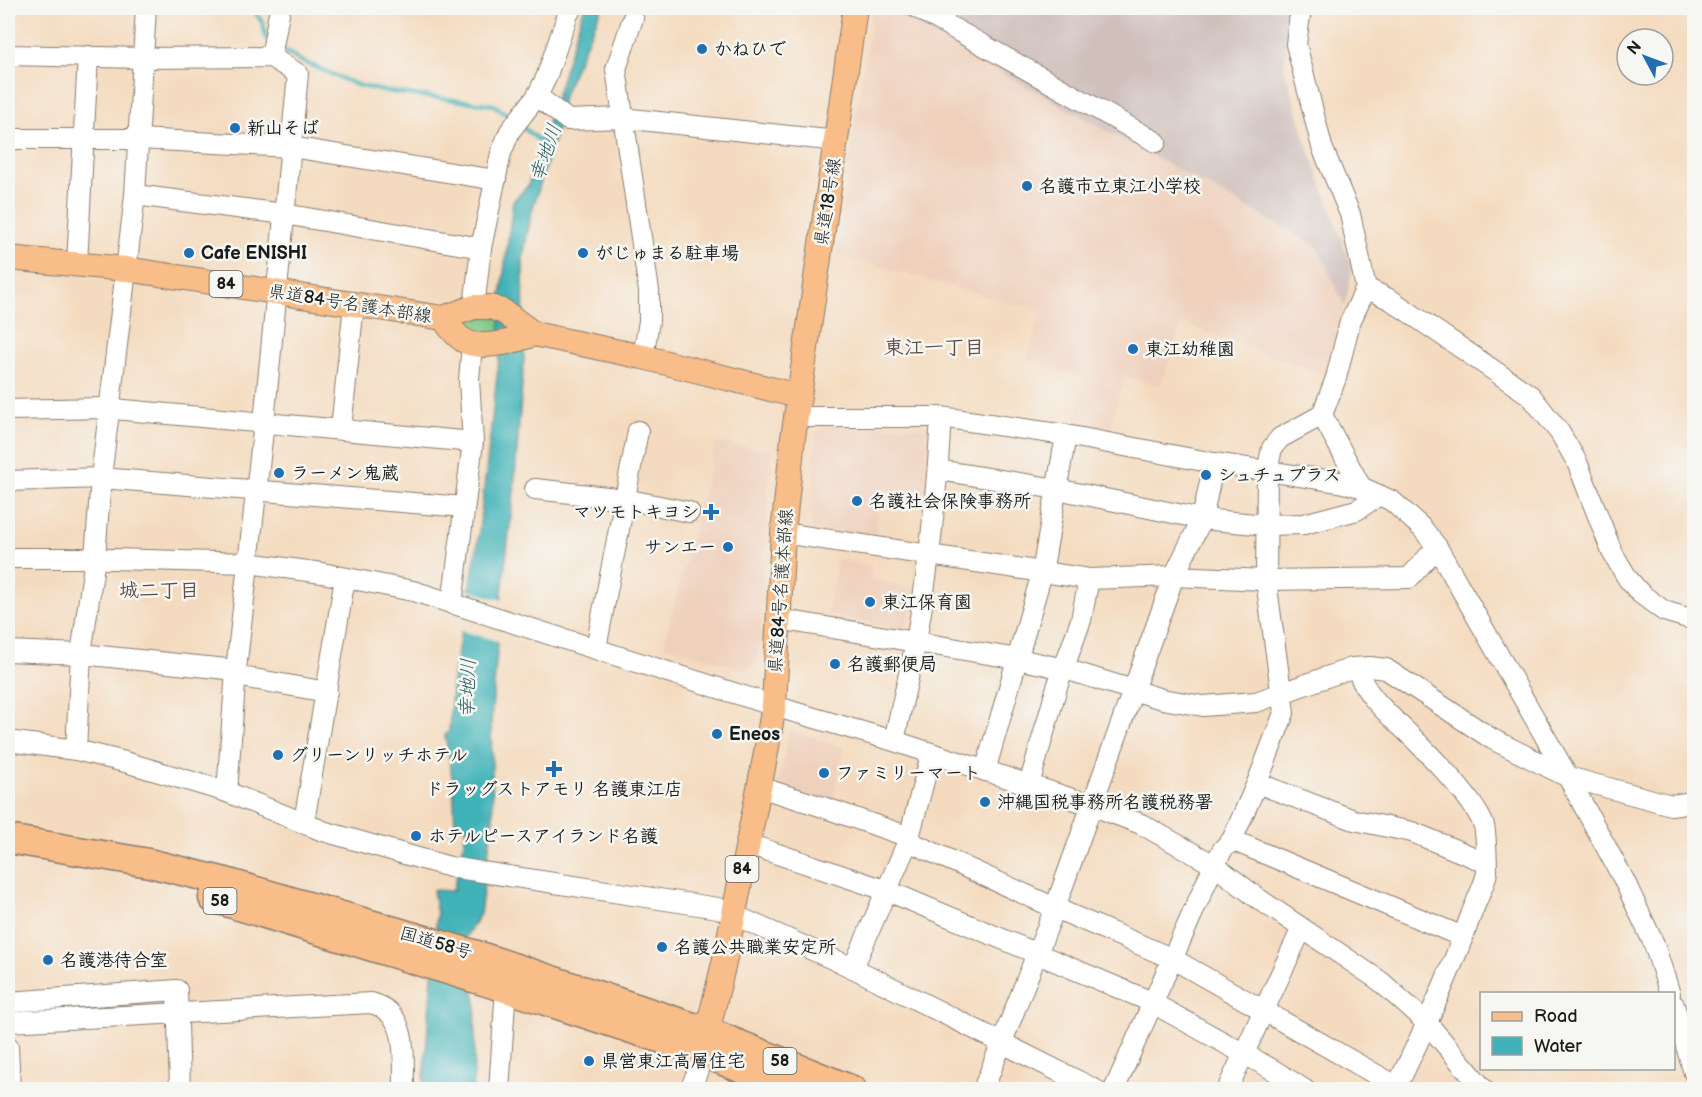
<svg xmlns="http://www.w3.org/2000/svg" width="1702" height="1097" font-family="'Balsamiq Sans','Klee One',sans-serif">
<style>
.built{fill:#efd0bc}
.industrial{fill:#cfc0bb}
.green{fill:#7bc786;stroke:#4c7251;stroke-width:1.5}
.water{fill:#41b2b8;stroke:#2e676a;stroke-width:1.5}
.pier{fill:#f4dbbf}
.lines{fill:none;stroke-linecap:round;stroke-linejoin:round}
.stream{stroke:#41b2b8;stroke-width:4.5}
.minor-casing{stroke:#887c6e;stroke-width:22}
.major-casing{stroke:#887c6e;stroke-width:26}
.highway-casing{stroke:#887c6e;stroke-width:31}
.minor{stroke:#fff;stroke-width:20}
.major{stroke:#f8bd88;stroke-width:24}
.highway{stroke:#f8bd88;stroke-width:28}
.poi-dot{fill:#1f6fb2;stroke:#f6f6f2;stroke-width:2}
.labels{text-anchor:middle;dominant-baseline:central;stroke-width:5;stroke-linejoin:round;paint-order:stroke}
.shield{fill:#f6f6f2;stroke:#5d5d5c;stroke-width:1.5}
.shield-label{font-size:16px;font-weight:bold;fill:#1c1c1c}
.poi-label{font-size:18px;font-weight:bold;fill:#1c1c1c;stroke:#f6f6f2;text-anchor:start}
.street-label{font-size:18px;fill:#1c1c1c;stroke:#f6f6f2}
.water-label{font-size:20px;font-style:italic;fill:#2d6062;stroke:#f6f6f2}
.neighbourhood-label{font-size:20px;font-weight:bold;fill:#614d46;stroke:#f6f6f2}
</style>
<rect width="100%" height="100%" fill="#f6f6f2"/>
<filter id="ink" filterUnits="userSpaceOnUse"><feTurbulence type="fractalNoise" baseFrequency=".0167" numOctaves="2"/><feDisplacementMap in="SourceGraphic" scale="12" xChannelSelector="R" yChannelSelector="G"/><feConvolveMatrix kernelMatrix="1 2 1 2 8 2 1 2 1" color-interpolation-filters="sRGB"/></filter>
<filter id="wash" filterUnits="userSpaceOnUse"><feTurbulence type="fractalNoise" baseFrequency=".008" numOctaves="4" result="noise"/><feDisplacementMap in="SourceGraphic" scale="24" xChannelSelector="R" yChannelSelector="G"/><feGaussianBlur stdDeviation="1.35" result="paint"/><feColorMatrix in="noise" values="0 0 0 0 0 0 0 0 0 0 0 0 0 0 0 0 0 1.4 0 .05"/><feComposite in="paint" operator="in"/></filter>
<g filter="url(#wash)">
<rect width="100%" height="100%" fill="#f4dbbf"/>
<g class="built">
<polygon points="872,8 883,8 1317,246 1345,307 1331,377 1181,323 1161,386 1124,376 1110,431 1074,425 1084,377 1027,361 1041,312 836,254"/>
<polygon points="827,425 935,427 928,492 881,488 875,542 811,533 816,433"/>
<polygon points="716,443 771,450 759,657 746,670 664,645"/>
<polygon points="837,559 871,565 870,579 914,589 906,630 827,615"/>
<polygon points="790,731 845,748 832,803 776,789"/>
</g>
<polygon class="industrial" points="883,8 1291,8 1284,67 1306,141 1352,268 1345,307 1317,246"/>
<polygon class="green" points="462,317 503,317 504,338 459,330"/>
<polygon class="water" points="584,8 602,8 563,95 558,126 531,214 523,258 524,357 514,490 502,593 491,721 493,819 480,914 464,939 476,1003 473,1089 423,1090 437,914 433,890 453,891 467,827 455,826 453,782 445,735 449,732 453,676 477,549 499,359 501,297 513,201 528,186"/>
<polygon class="pier" points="467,590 505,601 501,642 458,630"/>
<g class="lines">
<g class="stream">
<polyline points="253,8 263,24 266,38"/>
<polyline points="277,46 299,60 357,85 383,91 494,105 512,119"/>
<polyline points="521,126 545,145"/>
</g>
</g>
</g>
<g filter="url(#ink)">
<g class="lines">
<g class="minor-casing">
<g id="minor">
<polyline points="917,8 1156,142"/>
<polyline points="633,18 616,69 649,291 649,321 643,357"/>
<polyline points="8,55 143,58 271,57 298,74 264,422 236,670 227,792"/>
<polyline points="271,57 280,8"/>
<polyline points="537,96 568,120 622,118 837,141"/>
<polyline points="8,139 139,139 291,147 496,180"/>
<polyline points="135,195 284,214 481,248"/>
<polyline points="77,264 88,56"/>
<polyline points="1366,288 1391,300 1531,396 1560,433 1577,462 1612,552 1628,579 1641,594 1664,611 1694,620"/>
<polyline points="474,307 481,248 501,153 510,131 537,96 546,78 568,14 572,8"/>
<polyline points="8,410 103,408 473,442"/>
<polyline points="1322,415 1361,487"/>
<polyline points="796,417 941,417 1066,435 1214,463 1339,482 1361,487 1392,501 1422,528 1437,547 1568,777 1624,880 1654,944 1670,994"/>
<polyline points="341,429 354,304"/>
<polyline points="938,470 1057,489 1202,519 1266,525 1304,524 1357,510 1379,495"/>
<polyline points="8,481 101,478 464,507"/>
<polyline points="535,489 625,499 689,512"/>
<polyline points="783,533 1089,579 1174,576 1266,580 1409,578 1437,547"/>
<polyline points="8,558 79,558 248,563 322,573 413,591 794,712 894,741 1091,805 1141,824 1214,865 1256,897 1380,981 1427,1023 1484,1090"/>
<polyline points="452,604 473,442 469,380 472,344"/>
<polyline points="778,619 1018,659 1065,669 1162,699 1203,706 1256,702 1352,668 1370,667 1386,669 1492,739 1568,777 1671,805 1694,802"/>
<polyline points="596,648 638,431"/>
<polyline points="8,651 81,654 236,670"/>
<path d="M 1358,668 C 1361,694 1398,722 1416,741 C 1435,760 1476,802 1484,826 C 1486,833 1487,864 1487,872 C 1485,885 1476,901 1471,915 C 1450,974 1423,1033 1395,1090"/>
<polyline points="236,676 327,692"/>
<polyline points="8,741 76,750 125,762 227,792 323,831 450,867 718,908 853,968 1096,1090"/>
<path d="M 894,741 C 901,708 909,675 916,642 C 929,568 937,492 941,417"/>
<polyline points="76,750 81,654 95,558 101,478 135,195 146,8"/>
<polyline points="985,771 1042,573 1066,435"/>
<polyline points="1257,783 1354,820 1412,832 1485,862"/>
<polyline points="1029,785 1057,687 1081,620 1089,579"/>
<polyline points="759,787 820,806 909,837"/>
<polyline points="304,822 345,578"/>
<polyline points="1232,840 1463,937"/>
<polyline points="908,841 1055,908 1173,959 1396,1086"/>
<polyline points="748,844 888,891 1147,1000 1275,1071 1305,1090"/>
<polyline points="853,968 908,841 931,755"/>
<polyline points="8,1002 177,990 180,1090"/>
<polyline points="1674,1005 1694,1073"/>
<path d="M 8,1022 L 371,1003 C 410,1013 403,1057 404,1090"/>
<polyline points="8,1046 10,1090"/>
<polyline points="499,1090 506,988"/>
<polyline points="690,1090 698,1070 702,1052"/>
<polyline points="983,1090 1055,908 1174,576 1202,519 1214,463"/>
<polyline points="1114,1090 1214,865 1223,849 1232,840 1257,783 1284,713 1266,580 1267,472 1272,448 1280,438 1322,415 1336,378 1350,322 1366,288 1350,214 1322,147 1296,44 1301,8"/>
<polyline points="1227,1090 1302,928"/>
</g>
</g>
<g class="major-casing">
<g id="major">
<polyline points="8,258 126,269 443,318 474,307 491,307 504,312 534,334 643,357 798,396"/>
<path d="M 443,318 C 449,326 455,335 463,340 C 479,351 517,341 534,334"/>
<polyline points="703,1049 724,963 765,758 774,705 783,533 793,438 855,8"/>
</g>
</g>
<g class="highway-casing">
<g id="highway">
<polyline points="8,839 149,863 222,881 480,956 708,1032 852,1090"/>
<polyline points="213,898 506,988 702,1052 792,1090"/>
</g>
</g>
<use href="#minor" class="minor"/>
<use href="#major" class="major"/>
<use href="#highway" class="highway"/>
</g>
</g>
<g class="poi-dot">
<circle cx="702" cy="49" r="6"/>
<circle cx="235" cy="128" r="6"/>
<circle cx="1027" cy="186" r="6"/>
<circle cx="189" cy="253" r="6"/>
<circle cx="583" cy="253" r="6"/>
<circle cx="1133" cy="349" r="6"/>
<circle cx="279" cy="473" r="6"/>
<circle cx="1206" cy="475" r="6"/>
<circle cx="857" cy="501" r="6"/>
<path d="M708 503h6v6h6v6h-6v6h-6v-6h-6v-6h6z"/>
<circle cx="728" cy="547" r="6"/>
<circle cx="870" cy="602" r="6"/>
<circle cx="835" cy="664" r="6"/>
<circle cx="717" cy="734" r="6"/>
<circle cx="278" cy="755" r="6"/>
<path d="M551 760h6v6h6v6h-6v6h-6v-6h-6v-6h6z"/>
<circle cx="824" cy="773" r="6"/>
<circle cx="985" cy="802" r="6"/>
<circle cx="416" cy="836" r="6"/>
<circle cx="662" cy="947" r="6"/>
<circle cx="48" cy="960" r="6"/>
<circle cx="589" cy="1061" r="6"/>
</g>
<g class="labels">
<g class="shield">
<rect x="209.5" y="271" width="33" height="26" rx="4.5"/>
<rect x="725.5" y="856" width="33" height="26" rx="4.5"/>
<rect x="203.5" y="888" width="33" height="26" rx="4.5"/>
<rect x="763.5" y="1048" width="33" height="26" rx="4.5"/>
</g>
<g class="shield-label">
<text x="226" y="284">84</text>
<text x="742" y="869">84</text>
<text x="220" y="901">58</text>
<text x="780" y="1061">58</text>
</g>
<g class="poi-label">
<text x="714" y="49">かねひで</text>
<text x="247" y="128">新山そば</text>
<text x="1039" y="186">名護市立東江小学校</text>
<text x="201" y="253">Cafe ENISHI</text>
<text x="595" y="253">がじゅまる駐車場</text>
<text x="1145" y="349">東江幼稚園</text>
<text x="291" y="473">ラーメン鬼蔵</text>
<text x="1218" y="475">シュチュプラス</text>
<text x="869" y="501">名護社会保険事務所</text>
<text x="699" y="512" text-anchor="end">マツモトキヨシ</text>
<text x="716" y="547" text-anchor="end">サンエー</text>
<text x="882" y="602">東江保育園</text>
<text x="847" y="664">名護郵便局</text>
<text x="729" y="734">Eneos</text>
<text x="290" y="755">グリーンリッチホテル</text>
<text x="836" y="773">ファミリーマート</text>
<text x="554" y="789" text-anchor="middle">ドラッグストアモリ 名護東江店</text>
<text x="997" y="802">沖縄国税事務所名護税務署</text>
<text x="428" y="836">ホテルピースアイランド名護</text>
<text x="674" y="947">名護公共職業安定所</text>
<text x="60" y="960">名護港待合室</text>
<text x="601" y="1061">県営東江高層住宅</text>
</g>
<g class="street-label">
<text transform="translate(828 202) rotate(-81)">県道18号線</text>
<text transform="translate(350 304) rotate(9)">県道84号名護本部線</text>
<text transform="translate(781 591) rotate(-86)">県道84号名護本部線</text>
<text transform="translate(436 943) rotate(16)">国道58号</text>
</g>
<g class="water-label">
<text transform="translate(546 153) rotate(-71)">幸地川</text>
<text transform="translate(468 688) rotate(-88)">幸地川</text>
</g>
<g class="neighbourhood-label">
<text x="934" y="348">東江一丁目</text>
<text x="159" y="591">城二丁目</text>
</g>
</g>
<rect width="1702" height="1097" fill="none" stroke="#f6f6f2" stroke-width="30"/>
<rect x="1480" y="992" width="195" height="78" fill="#f6f6f2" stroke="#9f9f9c" stroke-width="1.5"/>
<rect x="1492" y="1012" width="30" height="9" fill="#f8bd88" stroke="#9f9f9c" stroke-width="1.5"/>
<text x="1534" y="1022" font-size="18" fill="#1c1c1c">Road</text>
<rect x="1492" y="1037" width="30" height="18" fill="#41b2b8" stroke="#9f9f9c" stroke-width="1.5"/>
<text x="1534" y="1052" font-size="18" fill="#1c1c1c">Water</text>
<g transform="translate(1645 57) rotate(311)"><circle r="28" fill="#f6f6f2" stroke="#9f9f9c" stroke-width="1.5"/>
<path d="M0-4.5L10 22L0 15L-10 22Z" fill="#1f6fb2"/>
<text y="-9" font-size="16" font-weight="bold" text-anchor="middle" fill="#1c1c1c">N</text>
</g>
</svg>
